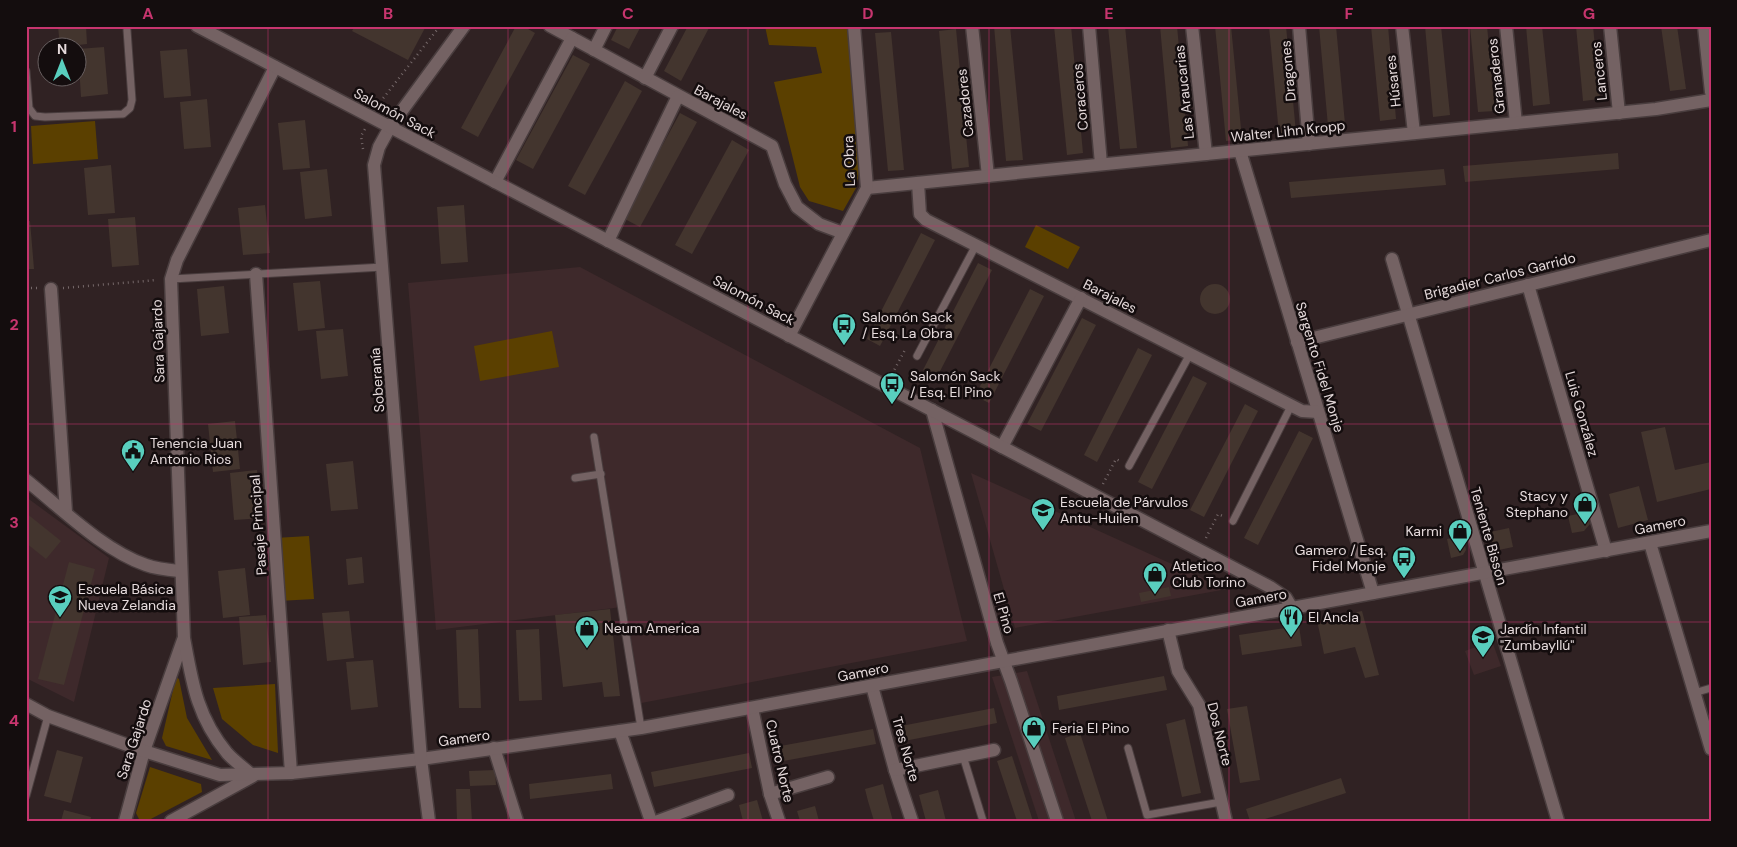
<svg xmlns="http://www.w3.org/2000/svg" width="1737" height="847" font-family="'DM Sans',sans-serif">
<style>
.built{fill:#3e292b}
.green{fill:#5b4000}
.building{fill:#43352e}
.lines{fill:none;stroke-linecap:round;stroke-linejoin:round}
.service-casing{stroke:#493d3e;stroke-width:9}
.minor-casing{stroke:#493d3e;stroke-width:15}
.tertiary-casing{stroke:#493d3e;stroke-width:15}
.secondary-casing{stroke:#493d3e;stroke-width:15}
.path{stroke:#756869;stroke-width:2.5;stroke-dasharray:1 4;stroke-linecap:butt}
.service{stroke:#746263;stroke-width:7}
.minor{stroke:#746263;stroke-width:12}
.tertiary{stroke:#746263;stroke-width:12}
.secondary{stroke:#746263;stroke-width:12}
.grid{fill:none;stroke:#c7356e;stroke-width:1;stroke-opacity:0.55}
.labels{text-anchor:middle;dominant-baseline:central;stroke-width:5;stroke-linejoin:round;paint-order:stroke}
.street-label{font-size:14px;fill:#e5dadb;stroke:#140d0e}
.poi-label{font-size:14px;fill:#e5dadb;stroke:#140d0e;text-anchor:start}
.neatline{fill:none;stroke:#c7356e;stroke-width:2}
.grid-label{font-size:16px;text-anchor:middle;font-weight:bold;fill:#c7356e}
</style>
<rect width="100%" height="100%" fill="#302223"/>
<g class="built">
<polygon points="580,267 920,448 967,641 636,704 622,607 436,630 408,283"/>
<polygon points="971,473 1227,589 1015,628"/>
<polygon points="26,497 109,558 74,702 26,678"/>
<polygon points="1492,641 1501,666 1474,675 1465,651"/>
<polygon points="1027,671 1076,821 1039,821 992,677"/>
</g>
<g class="green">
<polygon points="765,26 848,26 859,172 856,188 843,211 809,201 800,187 774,82 822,73 816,47 769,45"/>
<polygon points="95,121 98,159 33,164 31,126"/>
<polygon points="1036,225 1080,247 1068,269 1025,247"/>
<polygon points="552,331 559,367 480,381 474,346"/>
<polygon points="309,536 314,599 279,601 275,538"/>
<polygon points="176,677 179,679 187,718 212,760 166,746 162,738"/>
<polygon points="275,684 278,753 253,745 222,719 213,688"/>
<polygon points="150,767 201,784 202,792 147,821 140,821 136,813"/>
</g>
<g class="building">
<polygon points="58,26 86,26 87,44 60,47"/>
<polygon points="355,26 426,26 408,60 352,31"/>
<polygon points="516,26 523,26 535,33 478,137 461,128"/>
<polygon points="618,26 641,26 629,49 611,40"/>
<polygon points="688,26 710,26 681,81 664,71"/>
<polygon points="994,26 1010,26 1023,160 1006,161"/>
<polygon points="1054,26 1071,26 1083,153 1067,155"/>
<polygon points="1108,26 1125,26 1137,148 1120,149"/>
<polygon points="1160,26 1177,26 1188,146 1171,148"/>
<polygon points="1215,26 1231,26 1242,139 1226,141"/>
<polygon points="1269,26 1286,26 1296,133 1279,134"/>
<polygon points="1319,26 1336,26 1345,124 1328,126"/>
<polygon points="1371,26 1388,26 1396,119 1380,121"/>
<polygon points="1425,26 1441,26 1450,115 1433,117"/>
<polygon points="1470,26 1487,26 1495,111 1478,112"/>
<polygon points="1526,26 1542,26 1550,104 1533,106"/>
<polygon points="1576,26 1593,26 1600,99 1583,101"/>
<polygon points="1661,26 1677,26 1686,89 1670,91"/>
<polygon points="956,29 969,167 952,169 939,31"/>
<polygon points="891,32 904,170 888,171 875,33"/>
<polygon points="104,47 108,94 81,97 78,49"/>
<polygon points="187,49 191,96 164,98 160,51"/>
<polygon points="573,55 590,64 533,169 516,160"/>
<polygon points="625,81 642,91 585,195 568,186"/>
<polygon points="207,99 211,147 184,149 180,102"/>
<polygon points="680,113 697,122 640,227 623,218"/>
<polygon points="305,120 310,168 283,170 278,123"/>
<polygon points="732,140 749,150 692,254 675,245"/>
<polygon points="1618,153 1619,169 1465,182 1463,166"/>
<polygon points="111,165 115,213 88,215 84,168"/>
<polygon points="327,169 332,216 305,219 300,172"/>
<polygon points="1444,169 1446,185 1291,198 1289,182"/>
<polygon points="265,205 270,253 243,255 238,208"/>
<polygon points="464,205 468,262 441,264 437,207"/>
<polygon points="135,217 139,265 112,267 108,219"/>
<polygon points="26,221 30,221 34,269 26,269"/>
<polygon points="921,233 935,240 880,346 867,339"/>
<polygon points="978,263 992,270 937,377 923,370"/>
<polygon points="320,281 325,328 298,331 293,283"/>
<circle cx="1215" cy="299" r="15"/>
<polygon points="224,286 229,333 201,336 197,289"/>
<polygon points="1030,289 1044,296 989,403 975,396"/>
<polygon points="1082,318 1096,325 1041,431 1027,424"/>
<polygon points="343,329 348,376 321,379 316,331"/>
<polygon points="1138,348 1152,355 1097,462 1084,455"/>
<polygon points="1193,376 1207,383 1152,489 1138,482"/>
<polygon points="1245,404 1258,411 1204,517 1190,510"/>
<polygon points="235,421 240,469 213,472 208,424"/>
<polygon points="1665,427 1675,470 1711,462 1711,489 1657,502 1641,432"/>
<polygon points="1299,431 1313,438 1258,545 1244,538"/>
<polygon points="353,461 358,509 331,511 326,464"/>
<polygon points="257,470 262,518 234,520 230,473"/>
<polygon points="1639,486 1648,520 1618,528 1609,494"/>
<polygon points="1587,512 1590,524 1584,531 1572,533 1568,516"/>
<polygon points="26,513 61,541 46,559 26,543"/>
<polygon points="1509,528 1513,547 1494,551 1490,532"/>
<polygon points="1463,536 1466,550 1463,555 1451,558 1447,539"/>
<polygon points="362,557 364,583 348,585 346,559"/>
<polygon points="69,562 95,569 64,685 38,679"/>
<polygon points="245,568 250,615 223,618 218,571"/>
<polygon points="1169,587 1171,596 1141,602 1139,593"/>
<polygon points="610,609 620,696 604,697 602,682 563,687 555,615"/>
<polygon points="349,611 354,658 327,661 322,613"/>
<polygon points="1362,611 1379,675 1365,678 1355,647 1324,654 1317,620"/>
<polygon points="266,615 271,662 243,665 239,617"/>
<polygon points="1299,626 1302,646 1242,655 1239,635"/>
<polygon points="478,629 481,708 459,708 456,630"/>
<polygon points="539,629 542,700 519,701 516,630"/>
<polygon points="373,660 378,707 351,710 346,662"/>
<polygon points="1164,676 1167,690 1059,710 1057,696"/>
<polygon points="1247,706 1260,780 1240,783 1227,709"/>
<polygon points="994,708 997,723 899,742 896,727"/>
<polygon points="1185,719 1201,793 1182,797 1166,724"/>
<polygon points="873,729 876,744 778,762 775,747"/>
<polygon points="1080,733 1108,821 1092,821 1065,738"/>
<polygon points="57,750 83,757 71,803 44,796"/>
<polygon points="749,753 752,768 654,787 651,772"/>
<polygon points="1012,756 1033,821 1017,821 997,761"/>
<polygon points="495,770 496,785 470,786 469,771"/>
<polygon points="611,774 613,789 530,799 529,784"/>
<polygon points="1341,778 1346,793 1259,821 1250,821 1246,809"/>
<polygon points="883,784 886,796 893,821 874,821 868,801 865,789"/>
<polygon points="456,789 470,789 472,821 457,821"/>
<polygon points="938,790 946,821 926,821 919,795"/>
<polygon points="757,800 763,821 743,821 739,805"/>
<polygon points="815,806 819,821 800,821 797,811"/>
<polygon points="64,810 91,817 90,821 61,821"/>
</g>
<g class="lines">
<g class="service-casing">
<g id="service">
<polyline points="26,71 29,108 35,116 45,117 123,114 130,108 132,100 127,30"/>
<polyline points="171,279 383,267"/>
<polyline points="917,356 976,245"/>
<polyline points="594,437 641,728"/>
<polyline points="1129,466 1190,354"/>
<polyline points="575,478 601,474"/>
<polyline points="1233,521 1291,406"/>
<polyline points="1694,693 1711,688"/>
<polyline points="1128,748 1147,815 1221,802"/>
<polyline points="963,756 983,821"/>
<polyline points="26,796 48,716"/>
</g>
</g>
<g class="minor-casing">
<g id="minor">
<polyline points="550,26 772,146 785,184 797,207 819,224 843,233"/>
<polyline points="972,26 988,176"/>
<polyline points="1089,26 1101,164"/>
<polyline points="1192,26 1206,154"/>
<polyline points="1299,26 1309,144"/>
<polyline points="1402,26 1414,133"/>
<polyline points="1506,26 1516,123"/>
<polyline points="1610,26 1619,113"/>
<polyline points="594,50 606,26"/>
<polyline points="645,78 672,26"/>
<polyline points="1240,151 1373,593"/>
<polyline points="495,182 572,38"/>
<polyline points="918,183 920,214 926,220 1302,411 1318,412"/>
<polyline points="867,188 1656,109 1711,100"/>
<polyline points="608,241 678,96"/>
<polyline points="1392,259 1558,821"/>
<polyline points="256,274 291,773"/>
<polyline points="1528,285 1606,551"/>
<polyline points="51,289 66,512"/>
<polyline points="789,336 867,188 854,26"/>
<polyline points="1297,342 1711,240"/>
<polyline points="932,410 997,643 1011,681 1057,821"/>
<polyline points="1002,447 1081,298"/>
<path d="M 26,480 C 62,509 103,550 146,565 C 157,569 169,570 180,571"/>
<polyline points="1650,543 1711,749"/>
<polyline points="1168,630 1178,671 1199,705 1226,821"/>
<polyline points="872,686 895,770 912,821"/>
<polyline points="752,708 770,794 779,821"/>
<polyline points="620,731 651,821"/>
<polyline points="494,748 517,821"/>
<polyline points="895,770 994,750"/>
<polyline points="770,794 828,777"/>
<polyline points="125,821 144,751 183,640"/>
<path d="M 171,821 L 253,776 C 244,768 234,761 227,753 C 197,717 192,682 184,638 L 171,279 L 177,260 L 275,67"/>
<polyline points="658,821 728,795"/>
</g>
</g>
<g class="tertiary-casing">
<g id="tertiary">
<polyline points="26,704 48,716 144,751 220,775 291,773 421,759 641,728 1292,608"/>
<polyline points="429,821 421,759 374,165 379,147 390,127 464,26"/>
</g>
</g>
<g class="secondary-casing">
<g id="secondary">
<polyline points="197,26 1270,587 1286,598 1292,608 1711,531"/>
<polyline points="1704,26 1711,92"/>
</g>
</g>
<g class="path">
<polyline points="377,106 440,26"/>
<polyline points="363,149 361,136 365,129"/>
<polyline points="26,288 37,288"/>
<polyline points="63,288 157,280"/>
<polyline points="892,374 905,350 907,351"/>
<polyline points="1103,484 1116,459 1120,461"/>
<polyline points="1206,538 1218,514 1225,517"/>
</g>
<use href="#service" class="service"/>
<use href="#minor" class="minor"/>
<use href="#tertiary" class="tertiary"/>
<use href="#secondary" class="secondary"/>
</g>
<path class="grid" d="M 268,26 L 268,821M 508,26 L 508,821M 748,26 L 748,821M 989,26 L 989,821M 1229,26 L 1229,821M 1469,26 L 1469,821M 26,226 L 1711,226M 26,424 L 1711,424M 26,622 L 1711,622"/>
<defs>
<g id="bus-pin" transform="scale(1.25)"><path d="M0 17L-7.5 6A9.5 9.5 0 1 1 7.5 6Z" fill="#59cebe" stroke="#140d0e"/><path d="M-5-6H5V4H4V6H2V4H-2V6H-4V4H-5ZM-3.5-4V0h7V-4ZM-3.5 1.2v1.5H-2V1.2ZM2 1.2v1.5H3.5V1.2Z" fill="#111"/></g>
<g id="civic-pin" transform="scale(1.25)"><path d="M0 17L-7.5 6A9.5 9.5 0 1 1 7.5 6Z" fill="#59cebe" stroke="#140d0e"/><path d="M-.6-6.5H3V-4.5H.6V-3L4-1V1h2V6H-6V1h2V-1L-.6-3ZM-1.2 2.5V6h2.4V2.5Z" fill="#111"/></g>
<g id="shop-pin" transform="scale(1.25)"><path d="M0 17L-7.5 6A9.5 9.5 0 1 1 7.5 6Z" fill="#59cebe" stroke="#140d0e"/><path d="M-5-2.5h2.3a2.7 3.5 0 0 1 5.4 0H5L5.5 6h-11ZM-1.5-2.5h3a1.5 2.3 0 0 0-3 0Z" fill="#111"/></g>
<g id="school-pin" transform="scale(1.25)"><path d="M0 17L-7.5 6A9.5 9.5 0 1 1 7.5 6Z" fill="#59cebe" stroke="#140d0e"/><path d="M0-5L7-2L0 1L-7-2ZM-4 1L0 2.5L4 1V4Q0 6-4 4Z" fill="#111"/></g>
<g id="restaurant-pin" transform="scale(1.25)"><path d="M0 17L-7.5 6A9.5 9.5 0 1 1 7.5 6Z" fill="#59cebe" stroke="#140d0e"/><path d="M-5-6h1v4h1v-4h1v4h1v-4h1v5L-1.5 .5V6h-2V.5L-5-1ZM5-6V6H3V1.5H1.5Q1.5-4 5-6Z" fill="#111"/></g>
</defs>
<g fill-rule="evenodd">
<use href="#bus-pin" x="844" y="325"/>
<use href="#bus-pin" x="892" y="384"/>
<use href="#civic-pin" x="133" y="451"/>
<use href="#shop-pin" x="1585" y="504"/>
<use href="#school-pin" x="1043" y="510"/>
<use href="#shop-pin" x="1460" y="531"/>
<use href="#bus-pin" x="1404" y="558"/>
<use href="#shop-pin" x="1155" y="574"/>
<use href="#school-pin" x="60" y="597"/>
<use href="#restaurant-pin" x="1291" y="617"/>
<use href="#shop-pin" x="587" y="628"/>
<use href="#school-pin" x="1483" y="637"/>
<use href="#shop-pin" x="1034" y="728"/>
</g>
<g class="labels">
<g class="street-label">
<text transform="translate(1288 71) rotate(-95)">Dragones</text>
<text transform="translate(1599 71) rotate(-96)">Lanceros</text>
<text transform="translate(1496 76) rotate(-96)">Granaderos</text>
<text transform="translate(1393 81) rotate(-96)">Húsares</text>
<text transform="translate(1184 92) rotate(-96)">Las Araucarias</text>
<text transform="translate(1080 97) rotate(-95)">Coraceros</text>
<text transform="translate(721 102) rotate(28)">Barajales</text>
<text transform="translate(965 103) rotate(-96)">Cazadores</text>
<text transform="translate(395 113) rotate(28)">Salomón Sack</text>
<text transform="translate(1288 131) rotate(-6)">Walter Lihn Kropp</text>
<text transform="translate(849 161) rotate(-92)">La Obra</text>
<text transform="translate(1500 276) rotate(-14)">Brigadier Carlos Garrido</text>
<text transform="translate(1110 296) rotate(27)">Barajales</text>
<text transform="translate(754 300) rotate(28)">Salomón Sack</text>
<text transform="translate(158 341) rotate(-92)">Sara Gajardo</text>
<text transform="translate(1320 367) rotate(73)">Sargento Fidel Monje</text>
<text transform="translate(377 380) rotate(-94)">Soberanía</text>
<text transform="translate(1582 414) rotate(74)">Luis González</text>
<text transform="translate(258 525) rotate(-94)">Pasaje Principal</text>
<text transform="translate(1660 525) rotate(-11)">Gamero</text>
<text transform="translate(1489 536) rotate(74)">Teniente Bisson</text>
<text transform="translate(1261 598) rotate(-10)">Gamero</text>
<text transform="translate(1004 613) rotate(74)">El Pino</text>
<text transform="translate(863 672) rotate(-11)">Gamero</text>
<text transform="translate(1220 734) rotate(76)">Dos Norte</text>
<text transform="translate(464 738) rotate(-8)">Gamero</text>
<text transform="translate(134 739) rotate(-72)">Sara Gajardo</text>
<text transform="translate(906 749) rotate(74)">Tres Norte</text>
<text transform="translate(780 761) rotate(77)">Cuatro Norte</text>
</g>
<g class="poi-label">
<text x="862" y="317">Salomón Sack<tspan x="862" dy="16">/ Esq. La Obra</tspan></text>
<text x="910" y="376">Salomón Sack<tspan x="910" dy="16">/ Esq. El Pino</tspan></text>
<text x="150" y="443">Tenencia Juan<tspan x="150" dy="16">Antonio Rios</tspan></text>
<text x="1568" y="496" text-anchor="end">Stacy y<tspan x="1568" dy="16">Stephano</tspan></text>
<text x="1060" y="502">Escuela de Párvulos<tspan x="1060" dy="16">Antu-Huilen</tspan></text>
<text x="1442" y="531" text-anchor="end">Karmi</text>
<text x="1386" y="550" text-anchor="end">Gamero / Esq.<tspan x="1386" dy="16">Fidel Monje</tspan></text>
<text x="1172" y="566">Atletico<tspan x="1172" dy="16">Club Torino</tspan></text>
<text x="78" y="589">Escuela Básica<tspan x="78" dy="16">Nueva Zelandia</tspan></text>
<text x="1308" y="617">El Ancla</text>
<text x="604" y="628">Neum America</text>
<text x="1500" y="629">Jardín Infantil<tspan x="1500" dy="16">"Zumbayllú"</tspan></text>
<text x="1052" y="728">Feria El Pino</text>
</g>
</g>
<rect width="1737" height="847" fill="none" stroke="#140d0e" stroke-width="55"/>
<g transform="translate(62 62)"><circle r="24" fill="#140d0e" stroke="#685f60"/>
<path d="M0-4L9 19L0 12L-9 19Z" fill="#59cebe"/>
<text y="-8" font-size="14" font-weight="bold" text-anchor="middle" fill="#e5dadb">N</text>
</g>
<rect x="28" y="28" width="1682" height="792" class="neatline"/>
<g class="grid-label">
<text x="148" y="19">A</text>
<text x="388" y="19">B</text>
<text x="628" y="19">C</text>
<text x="868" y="19">D</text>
<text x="1109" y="19">E</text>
<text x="1349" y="19">F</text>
<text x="1589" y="19">G</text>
<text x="14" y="132">1</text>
<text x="14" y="330">2</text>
<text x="14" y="528">3</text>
<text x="14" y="726">4</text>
</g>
</svg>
